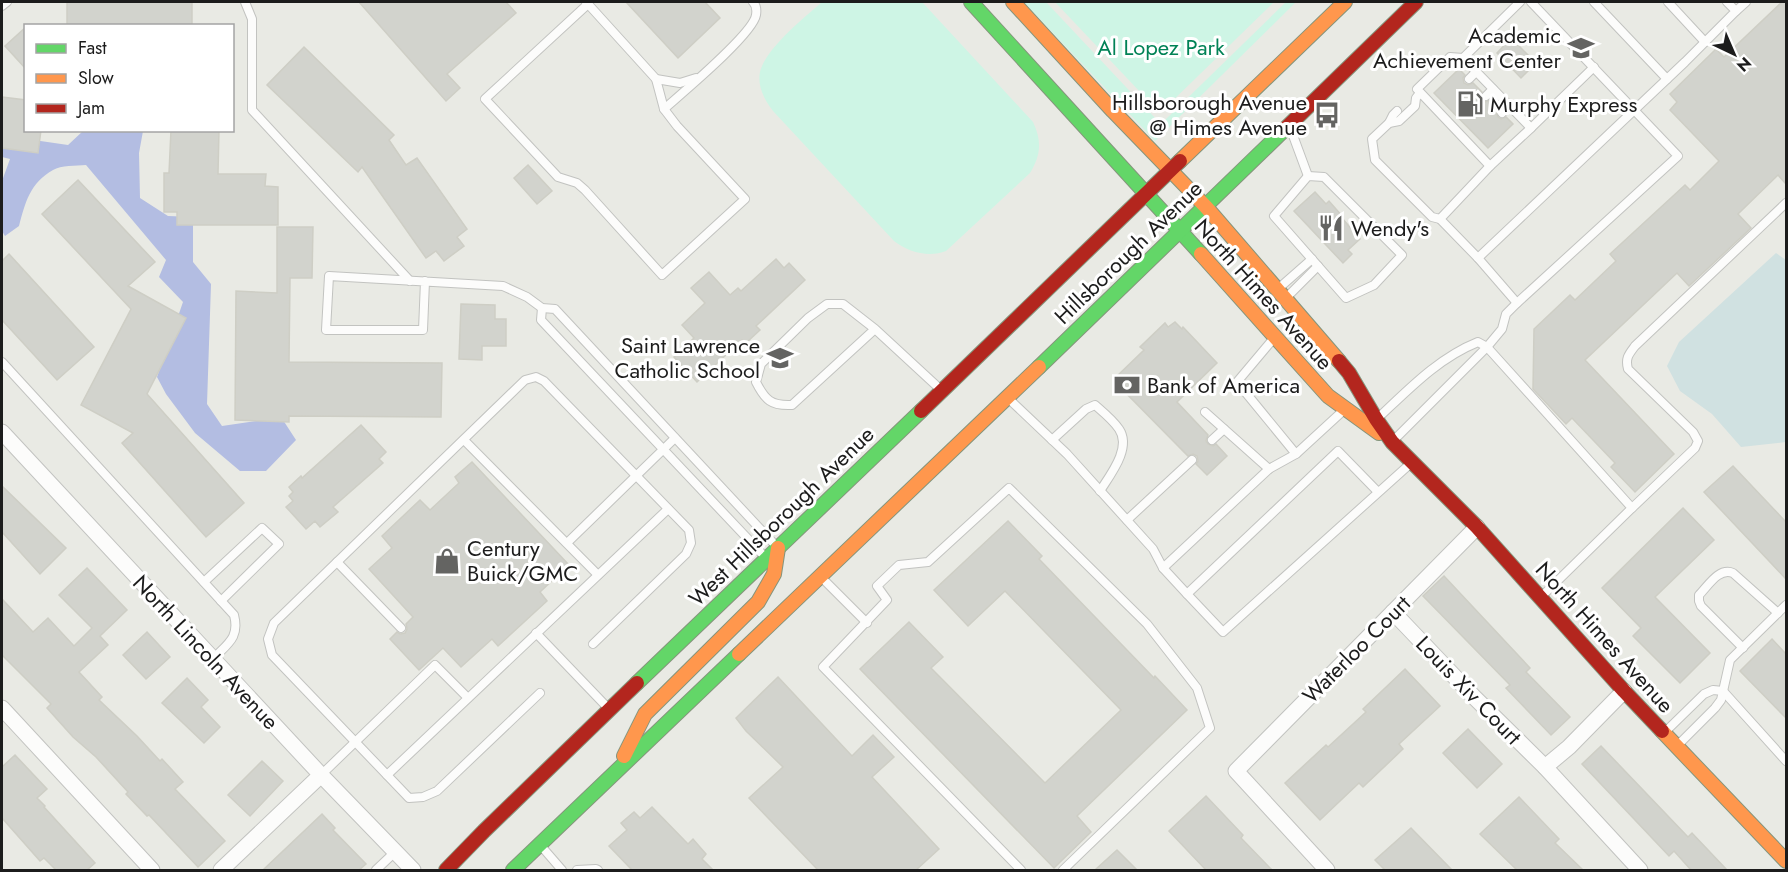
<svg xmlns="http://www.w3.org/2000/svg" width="1788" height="872" font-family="Jost,sans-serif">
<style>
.wetland{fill:#d0e1e1}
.park{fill:#cef5e5}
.water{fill:#b3bde2}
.building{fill:#d2d3cd;stroke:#cecec5;stroke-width:1.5}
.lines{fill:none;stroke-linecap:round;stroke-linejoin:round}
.lane-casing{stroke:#c2c3c0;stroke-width:10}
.street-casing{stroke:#c2c3c0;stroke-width:17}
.fast-casing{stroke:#85957c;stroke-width:16}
.slow-casing{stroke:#85957c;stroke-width:16}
.jam-casing{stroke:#85957c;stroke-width:16}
.lane{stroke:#fcfcfb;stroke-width:8}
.street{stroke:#fcfcfb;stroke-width:15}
.fast{stroke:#63d668;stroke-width:14}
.slow{stroke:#ff974d;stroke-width:14}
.jam{stroke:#b3261e;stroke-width:14}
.labels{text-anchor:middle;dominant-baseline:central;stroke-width:6;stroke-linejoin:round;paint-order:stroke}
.poi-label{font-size:22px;fill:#1c1c1c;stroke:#fff;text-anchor:start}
.park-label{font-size:22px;fill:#018256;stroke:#fff}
.street-label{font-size:22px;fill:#1c1c1c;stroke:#fff}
</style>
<rect width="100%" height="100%" fill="#e9eae4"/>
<polygon class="wetland" points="1776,253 1786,260 1786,442 1741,447 1712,414 1680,391 1667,366 1679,342"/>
<g class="park">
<path d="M 822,2 L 922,2 L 1033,122 C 1042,141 1041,155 1030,173 L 946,251 C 929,258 908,252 894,241 L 773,111 C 765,101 757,86 760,72 C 766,48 804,18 822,2 Z"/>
<polygon points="1024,2 1046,2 1157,120 1162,121 1166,119 1286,2 1296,2 1155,141"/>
<polygon points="1055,2 1274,2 1160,113"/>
</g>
<path class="water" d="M 83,131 L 143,131 L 139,153 L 140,198 L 168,216 L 193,217 L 193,262 L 211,284 L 207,404 L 222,426 L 256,421 L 274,415 L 283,420 L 296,440 L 266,471 L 240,471 L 195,433 L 166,394 L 157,377 L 183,302 L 159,277 L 166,260 L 86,165 C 76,166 61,165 53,170 C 30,183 25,203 19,226 L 5,236 L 2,231 L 2,181 L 10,159 L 2,157 L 2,138 L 13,137 L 68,145 Z"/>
<g class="building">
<rect x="67" y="2" width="125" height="24"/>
<polygon points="359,2 506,2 516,13 447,74 460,88 446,101"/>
<polygon points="626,2 705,2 720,18 678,58"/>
<polygon points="1782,2 1786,2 1786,184 1778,175 1738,214 1751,228 1689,286 1677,273 1585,360 1674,454 1635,492 1611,467 1615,463 1572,418 1566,424 1533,389 1534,329 1570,295 1575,300 1616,261 1610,254 1685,185 1690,190 1719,161 1670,110 1677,102 1670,94 1716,49 1724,57"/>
<polygon points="26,27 26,69 5,46"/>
<polygon points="1511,38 1536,63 1521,78 1497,53"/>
<polygon points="304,47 394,135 389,140 406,165 417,158 467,229 457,237 464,246 444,261 436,251 426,258 362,167 358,172 267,85"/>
<polygon points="1459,69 1465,75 1463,78 1464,83 1468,85 1473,83 1482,92 1480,95 1481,100 1485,102 1490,100 1498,109 1496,112 1498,117 1501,119 1506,117 1513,124 1488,148 1434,93"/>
<polygon points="2,97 26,100 26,130 41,130 38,153 2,148"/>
<polygon points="171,130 219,130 218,174 266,174 265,186 278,187 278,225 177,225 177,212 164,212 164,173 169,173"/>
<polygon points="528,165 552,191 537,204 514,178"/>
<polygon points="78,180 155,262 128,286 186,318 147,394 244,503 206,537 122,443 133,433 81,405 131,309 42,214"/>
<polygon points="1315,192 1326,204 1329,201 1343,217 1342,218 1360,239 1348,250 1352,254 1343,263 1294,211"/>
<polygon points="277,227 313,227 312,278 290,278 289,362 442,363 441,417 289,416 289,422 235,420 236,291 277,293"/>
<polygon points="9,254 94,347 57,380 2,320 2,261"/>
<polygon points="776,259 784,268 789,263 805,280 756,326 760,330 745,344 742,340 697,382 674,357 694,338 682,325 705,303 691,288 709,272 730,295 738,288 741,291"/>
<polygon points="461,304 495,305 495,319 506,319 506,346 482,346 482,360 459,359"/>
<polygon points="1175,322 1182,329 1183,327 1217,363 1177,402 1208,435 1206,441 1208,444 1213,446 1216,444 1227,456 1207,475 1196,464 1198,461 1197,456 1193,454 1188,456 1121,388 1124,386 1116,377 1144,350 1140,347 1165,323 1168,327"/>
<polygon points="361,425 386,452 379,459 383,463 333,507 338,512 320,527 315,521 306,529 286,507 293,501 289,496 293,492 289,487 301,476 302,478"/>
<polygon points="472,462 569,565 540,592 547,601 498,646 492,639 461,667 443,648 419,670 390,639 397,632 400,634 405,633 407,629 406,624 413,617 369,569 392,548 382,536 420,500 430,510 459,483 455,477"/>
<polygon points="1733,466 1786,522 1786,579 1704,492"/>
<polygon points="2,486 66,548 40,574 2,532"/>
<polygon points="1683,508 1714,540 1655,597 1710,653 1680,683 1633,636 1641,628 1602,588"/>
<polygon points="1008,521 1042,556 1039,559 1154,678 1155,676 1187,710 1077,816 1091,832 1054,868 860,669 909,622 943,657 931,668 1045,783 1121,710 1005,591 968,626 934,590"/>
<polygon points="87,568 127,610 100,636 108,645 79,672 102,697 99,700 137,736 160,761 162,759 183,782 175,789 225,841 198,867 149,815 147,816 126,794 128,792 96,757 73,737 47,708 51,704 2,655 2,599 33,632 48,618 74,646 92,628 59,595"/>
<polygon points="1444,576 1530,668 1526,672 1570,717 1551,735 1506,688 1510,685 1423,596"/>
<polygon points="147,632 170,657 146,679 123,655"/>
<polygon points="1772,639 1786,654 1786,718 1740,671"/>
<polygon points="1405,669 1440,706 1399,744 1403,749 1363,787 1359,783 1320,820 1285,783 1326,745 1328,747 1366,712 1363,709"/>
<polygon points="778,677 852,756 873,735 894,757 872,777 939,849 916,870 818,870 749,798 783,767 746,731 736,718"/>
<polygon points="187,678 208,700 201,707 220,727 204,743 162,703"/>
<polygon points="1468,729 1502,764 1477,788 1443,753"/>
<polygon points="1601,746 1688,837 1692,833 1727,870 1691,870 1674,851 1669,856 1582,764"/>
<polygon points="15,755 47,789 37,798 45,806 44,807 95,863 87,870 56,870 44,858 40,861 2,818 2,767"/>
<polygon points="262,761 283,781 250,816 228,795"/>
<polygon points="1206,796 1243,835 1241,838 1272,870 1206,870 1169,831"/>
<polygon points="1519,797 1559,839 1555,843 1583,870 1517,870 1480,834"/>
<polygon points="652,807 688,844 693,839 706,854 702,859 713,870 632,870 609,846 627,830 621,823 634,812 640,818"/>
<polygon points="322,814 335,828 333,830 366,864 359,870 263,870"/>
<polygon points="1411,828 1452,870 1385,870 1375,860"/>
<polygon points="1117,850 1137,870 1095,870"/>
</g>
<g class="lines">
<g class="lane-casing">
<g id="lane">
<polyline points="245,2 252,19 252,110 410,281"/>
<polyline points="586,2 588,4 656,79 664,109 677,126 745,199 662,275 585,190 577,183 558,177 485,99 588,4"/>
<polyline points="1520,2 1463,58 1531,128 1594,67"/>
<polyline points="1594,2 1667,79"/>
<polyline points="1668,2 1705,42"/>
<polyline points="2,6 7,2"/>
<polyline points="1736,11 1746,2"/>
<polyline points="1463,58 1450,57 1417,89 1490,166"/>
<polyline points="656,79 680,83 696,78"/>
<polyline points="1469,79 1476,72"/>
<polyline points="1420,93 1416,98 1415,106 1399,121 1389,123 1372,139 1375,160 1432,217 1440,219"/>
<polyline points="1486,96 1493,89"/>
<path d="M 664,109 C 682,93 753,34 756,15 C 757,9 756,5 753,2"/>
<polyline points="1502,113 1509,105"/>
<polyline points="1389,123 1393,115 1397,111"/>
<polyline points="1291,130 1308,176"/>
<polygon points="1308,176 1324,177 1402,255 1374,285 1346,298 1274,216"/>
<polyline points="1478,258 1685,62 1736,11 1727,2"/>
<polyline points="425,281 423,330 326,330 329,276 503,286 527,297 542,308 555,309 777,547"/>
<polyline points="1279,288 1312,259"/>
<polyline points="1286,298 1318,266"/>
<polyline points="1517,303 1478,258 1440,219 1490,166 1531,128"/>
<polyline points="542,308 541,320 765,557"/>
<path d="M 875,329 L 792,405 C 771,406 765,400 756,382 L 761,364 L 808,318 L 827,304 L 843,304 L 875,329 L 940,389"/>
<polyline points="1274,338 1237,382 1296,454"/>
<path d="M 2,362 L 234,615 C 240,638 227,644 213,659"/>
<polyline points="1010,400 1067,454 1153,549 1163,568 1187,594"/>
<polyline points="1205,412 1269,469 1296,454 1345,409"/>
<path d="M 1377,419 C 1408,390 1438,358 1478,342 L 1487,347 L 1632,508 L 1541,597"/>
<polyline points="464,440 598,575"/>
<path d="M 1052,440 L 1086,409 L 1095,405 C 1103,412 1113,420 1119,429 C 1132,448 1110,475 1100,491"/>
<polyline points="1212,440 1224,429"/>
<polyline points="1394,440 1487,347 1502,329 1506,314 1517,303 1678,156 1531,2"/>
<polyline points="1378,492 1338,451 1187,594 1223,632 1410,464"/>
<path d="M 1632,508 L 1695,448 L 1698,441 L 1693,432 L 1628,369 C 1625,358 1629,354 1635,346 L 1786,203"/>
<polyline points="1127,520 1192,460"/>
<polyline points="567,543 675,438"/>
<polyline points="337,562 401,628"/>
<polyline points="1163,568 1269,469"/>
<polyline points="823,579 867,623"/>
<polyline points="204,582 262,528 279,544 221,601"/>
<polyline points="536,633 607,707"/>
<path d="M 1743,648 L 1701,606 L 1699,601 L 1699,595 C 1708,586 1719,567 1733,573 L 1778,613"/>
<polyline points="540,693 437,791 423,797 409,798 272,655 268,639 274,623 525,380 536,377 544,381 689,530 691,543 686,554 593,644"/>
<polyline points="1664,733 1704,694 1713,690 1723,691 1786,761"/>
<polyline points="1678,745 1715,708 1721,700 1730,660 1786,605"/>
<polyline points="321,775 435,665 468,698"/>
<polyline points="387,775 668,509"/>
<polyline points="542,847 562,870"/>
<polyline points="376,870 395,852"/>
<polyline points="577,870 596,869 598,870"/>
<polyline points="1021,870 823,667 887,600 877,586 899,565 928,562 1009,488 1147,624 1197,688 1210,728 1063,870"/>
</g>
</g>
<g class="street-casing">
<g id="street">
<polyline points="2,432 321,775 413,870"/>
<polyline points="1393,612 1473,696 1545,767 1640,870"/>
<polyline points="2,708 152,870"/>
<polyline points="1545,767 1569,747 1624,691"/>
<polyline points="221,870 321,775"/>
<polyline points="1327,870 1236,771 1477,527"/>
</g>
</g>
<g class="fast-casing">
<g id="fast">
<polyline points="971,2 1201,254"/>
<polyline points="1039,367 1284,130"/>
<polyline points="637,683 921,411"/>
<polyline points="513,870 739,654"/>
</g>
</g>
<g class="slow-casing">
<g id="slow">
<polyline points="1013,2 1113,111 1206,207 1339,361"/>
<polyline points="1180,161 1345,2"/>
<polyline points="1201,254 1328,396 1379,433"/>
<polyline points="739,654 1039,367"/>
<polyline points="1662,731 1786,861"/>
<polyline points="624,756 645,714 758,602 774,574 778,548"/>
</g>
</g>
<g class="jam-casing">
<g id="jam">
<polyline points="1284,130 1416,2"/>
<polyline points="1339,361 1349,373 1376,419 1392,442 1477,527 1624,691 1662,731"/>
<polyline points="921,411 1180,161"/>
<polyline points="446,870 484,831 637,683"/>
</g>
</g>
<use href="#lane" class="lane"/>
<use href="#street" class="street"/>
<use href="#fast" class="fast"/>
<use href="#slow" class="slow"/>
<use href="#jam" class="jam"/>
</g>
<defs>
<g id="school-bare" transform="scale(2.07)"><path d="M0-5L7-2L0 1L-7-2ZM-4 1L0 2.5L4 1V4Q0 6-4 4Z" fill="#646462" stroke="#fff" stroke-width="2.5" paint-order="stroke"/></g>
<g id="fuel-bare" transform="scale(2.07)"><path d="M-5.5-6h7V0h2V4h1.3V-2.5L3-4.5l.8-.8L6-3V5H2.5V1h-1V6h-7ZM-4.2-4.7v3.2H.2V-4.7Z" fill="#646462" stroke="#fff" stroke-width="2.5" paint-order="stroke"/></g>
<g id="bus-bare" transform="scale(2.07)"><path d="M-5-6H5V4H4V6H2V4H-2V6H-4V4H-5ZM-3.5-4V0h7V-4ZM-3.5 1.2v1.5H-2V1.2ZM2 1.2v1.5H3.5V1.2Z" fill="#646462" stroke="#fff" stroke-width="2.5" paint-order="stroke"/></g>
<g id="restaurant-bare" transform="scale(2.07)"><path d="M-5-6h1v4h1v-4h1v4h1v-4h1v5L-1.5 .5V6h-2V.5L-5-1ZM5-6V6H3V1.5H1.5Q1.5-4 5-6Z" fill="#646462" stroke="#fff" stroke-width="2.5" paint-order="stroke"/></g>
<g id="bank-bare" transform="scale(2.07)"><path d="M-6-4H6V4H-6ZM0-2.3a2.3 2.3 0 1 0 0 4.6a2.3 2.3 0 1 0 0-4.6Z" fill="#646462" stroke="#fff" stroke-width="2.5" paint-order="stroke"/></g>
<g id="shop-bare" transform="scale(2.07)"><path d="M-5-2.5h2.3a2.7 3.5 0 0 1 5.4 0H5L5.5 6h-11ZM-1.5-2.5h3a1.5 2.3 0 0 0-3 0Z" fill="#646462" stroke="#fff" stroke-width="2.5" paint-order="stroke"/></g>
</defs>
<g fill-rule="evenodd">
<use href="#school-bare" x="1581" y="48"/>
<use href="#fuel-bare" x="1470" y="104"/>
<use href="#bus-bare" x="1327" y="115"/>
<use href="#restaurant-bare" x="1331" y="228"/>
<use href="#school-bare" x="780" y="358"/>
<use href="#bank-bare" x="1127" y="385"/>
<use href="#shop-bare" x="447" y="561"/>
</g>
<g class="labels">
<g class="poi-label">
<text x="1561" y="35" text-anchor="end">Academic<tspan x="1561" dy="25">Achievement Center</tspan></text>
<text x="1307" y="102" text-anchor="end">Hillsborough Avenue<tspan x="1307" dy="25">@ Himes Avenue</tspan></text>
<text x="1490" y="104">Murphy Express</text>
<text x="1351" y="228">Wendy's</text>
<text x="760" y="345" text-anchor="end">Saint Lawrence<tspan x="760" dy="25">Catholic School</tspan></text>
<text x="1147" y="385">Bank of America</text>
<text x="467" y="548">Century<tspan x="467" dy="25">Buick/GMC</tspan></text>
</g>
<g class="park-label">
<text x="1161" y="47">Al Lopez Park</text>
</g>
<g class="street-label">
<text transform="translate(1128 252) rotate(-44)">Hillsborough Avenue</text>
<text transform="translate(1264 294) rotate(48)">North Himes Avenue</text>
<text transform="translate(781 516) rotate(-44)">West Hillsborough Avenue</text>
<text transform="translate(1605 637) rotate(48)">North Himes Avenue</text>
<text transform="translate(1356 649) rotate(-45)">Waterloo Court</text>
<text transform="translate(206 652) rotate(47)">North Lincoln Avenue</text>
<text transform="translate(1469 690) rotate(46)">Louis Xiv Court</text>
</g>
</g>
<rect width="1788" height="872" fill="none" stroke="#1c1c1c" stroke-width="6"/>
<rect x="24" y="24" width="210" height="108" fill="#ffffff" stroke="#a4a4a4" stroke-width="1.5"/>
<rect x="36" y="44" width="30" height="9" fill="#63d668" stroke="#a4a4a4" stroke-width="1.5"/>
<text x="78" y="54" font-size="18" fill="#1c1c1c">Fast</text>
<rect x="36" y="74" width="30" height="9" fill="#ff974d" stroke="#a4a4a4" stroke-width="1.5"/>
<text x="78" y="84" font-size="18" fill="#1c1c1c">Slow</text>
<rect x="36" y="104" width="30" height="9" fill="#b3261e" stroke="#a4a4a4" stroke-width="1.5"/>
<text x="78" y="114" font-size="18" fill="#1c1c1c">Jam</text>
<g transform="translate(1734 54) rotate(136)" stroke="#ffffff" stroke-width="4.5" paint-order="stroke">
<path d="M0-4.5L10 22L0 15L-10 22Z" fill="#1c1c1c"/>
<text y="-9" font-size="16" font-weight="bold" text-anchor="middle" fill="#1c1c1c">N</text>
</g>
</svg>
